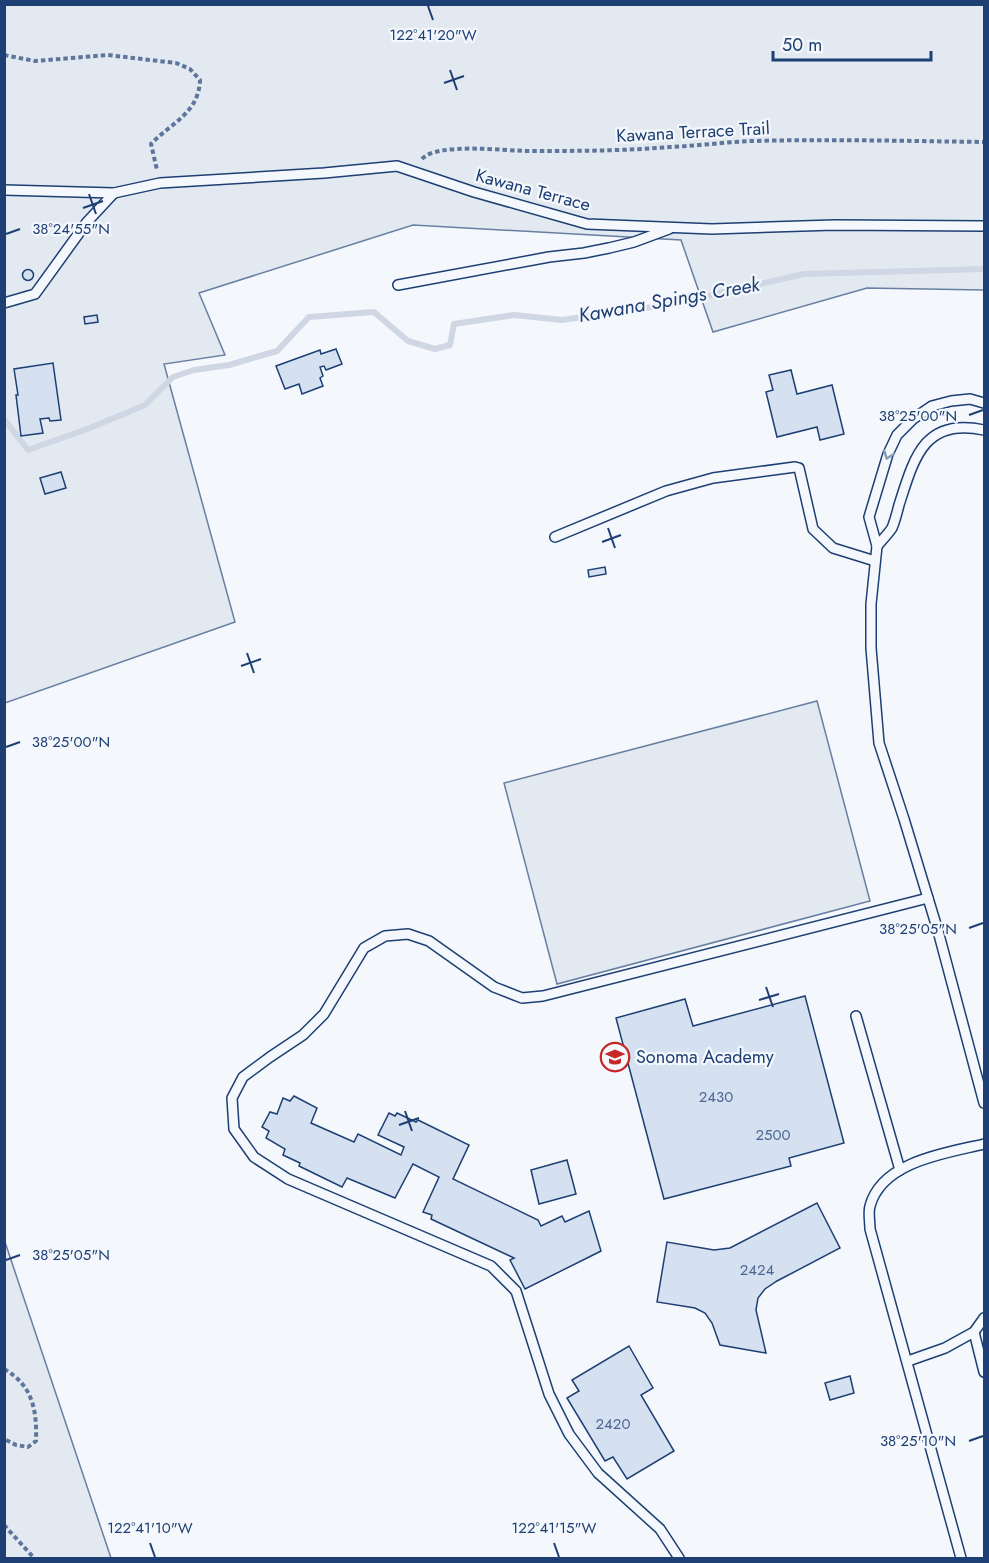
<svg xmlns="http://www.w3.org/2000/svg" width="989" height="1563" font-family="Jost,sans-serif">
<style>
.green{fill:#e3e9f0;stroke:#687fa3;stroke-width:1.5}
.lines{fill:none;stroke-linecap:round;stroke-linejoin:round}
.stream{stroke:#cfd7e4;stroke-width:6}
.building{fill:#d5e0f0;stroke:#1d3f73;stroke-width:1.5}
.service-casing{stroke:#1d3f73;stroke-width:12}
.path{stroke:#5e769c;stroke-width:4;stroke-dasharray:4.5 3;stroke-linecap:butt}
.service{stroke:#f4f7fb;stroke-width:9}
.oneway{stroke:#889bb7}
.ticks{fill:none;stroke:#1d3f73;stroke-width:2}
.labels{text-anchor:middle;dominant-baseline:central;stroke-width:4.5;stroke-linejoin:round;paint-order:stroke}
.number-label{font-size:15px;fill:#4b6792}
.street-label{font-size:18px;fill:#1d3f73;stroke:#f4f7fb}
.poi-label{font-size:18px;fill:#1d3f73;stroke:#f4f7fb;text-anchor:start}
.water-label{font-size:20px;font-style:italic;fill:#1d3f73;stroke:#f4f7fb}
.ticks-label{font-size:15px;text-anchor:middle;fill:#1d3f73;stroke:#f4f7fb;stroke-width:4.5;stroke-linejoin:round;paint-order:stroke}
</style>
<rect width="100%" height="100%" fill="#f4f7fb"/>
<g class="green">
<polygon points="4,5 984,5 984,290 867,288 713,332 681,240 413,225 199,293 225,355 164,364 235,622 5,703"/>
<polygon points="817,701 870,901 557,984 504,783"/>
<polygon points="5,1242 111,1558 5,1558"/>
</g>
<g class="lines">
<polyline class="stream" points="4,419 28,450 90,428 145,405 173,377 194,370 229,365 277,351 309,317 374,312 408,341 435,349 450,345 454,324 514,315 562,320 667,305 804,274 984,269"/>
</g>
<g class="building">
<circle cx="28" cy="275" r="5.5"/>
<polygon points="97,315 98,322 85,324 84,317"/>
<polygon points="336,349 342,364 326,370 324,366 320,367 323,376 320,378 323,386 302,394 299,384 285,389 276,366 320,350 321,354"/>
<polygon points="53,363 61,420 50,421 49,418 40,419 43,433 21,436 16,395 18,395 14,369"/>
<polygon points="791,370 797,394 832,385 844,434 820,440 817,427 777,437 766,392 773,390 769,375"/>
<polygon points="61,472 66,488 45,494 40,478"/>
<polygon points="605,567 606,574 589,577 588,570"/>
<polygon points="805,996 844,1143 789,1158 791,1166 664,1199 616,1018 685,999 693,1026"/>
<polygon points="294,1096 317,1108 311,1123 354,1142 358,1134 401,1155 404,1147 378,1135 389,1113 395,1116 397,1113 416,1122 418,1120 469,1145 453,1179 538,1220 541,1226 562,1216 565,1222 589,1211 601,1251 525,1289 510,1260 514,1258 431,1219 432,1215 423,1212 439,1177 413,1164 395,1198 347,1178 342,1187 299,1166 300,1163 283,1155 285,1149 266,1138 269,1131 262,1127 270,1112 277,1114 283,1098 290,1101"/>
<polygon points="567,1160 576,1194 539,1204 531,1170"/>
<polygon points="817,1203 840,1248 777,1281 765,1289 758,1298 756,1310 766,1353 720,1345 712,1323 705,1313 695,1308 657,1302 667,1242 714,1250 730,1248"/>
<polygon points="629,1346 653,1388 641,1395 674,1451 627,1479 613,1457 605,1461 567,1398 579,1391 572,1380"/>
<polygon points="850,1376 854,1393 830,1400 825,1383"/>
</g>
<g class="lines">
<g class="service-casing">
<g id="service">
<polyline points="4,190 114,193 160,183 324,173 397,166 474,192 587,224 712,229 834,225 984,226"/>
<polyline points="398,285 549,257 584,253 609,248 634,242 669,229"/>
<polyline points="4,303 35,294 87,222 114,193"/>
<polyline points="984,403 970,399 951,401 932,406 913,419 897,435 888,454 869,517 877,546 871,604 871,648 879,743 904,819 938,931 984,1103"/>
<polyline points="555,537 666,491 713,478 795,467 799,468 813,529 833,548 875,561"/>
<path d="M 877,546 C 882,540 888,534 892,528 C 895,521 897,513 899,505 C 914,458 924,417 984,430"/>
<polyline points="856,1016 900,1170"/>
<polyline points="974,1332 984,1372"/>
<polyline points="908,1361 945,1348 974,1332 984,1318"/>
<polyline points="679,1558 660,1529 598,1473 569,1434 549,1394 516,1291 491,1266 288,1179 254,1157 234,1129 232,1098 243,1077 270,1057 303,1035 324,1014 364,948 385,936 408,934 429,941 494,987 522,998 543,996 928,898"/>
<path d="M 961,1558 L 870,1229 C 870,1222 868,1212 870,1206 C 882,1161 947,1153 984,1144"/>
</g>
</g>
<g class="path">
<path d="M 4,55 L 35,61 L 108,55 L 176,63 L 190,69 L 200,80 C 199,113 171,123 151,144 L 157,170"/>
<path d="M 422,159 C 437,142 506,151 529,151 C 576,151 623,151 670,147 C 697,146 725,142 752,141 C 830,139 907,141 984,142"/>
<path d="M 4,1369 C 33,1385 37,1411 36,1441 L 28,1447 L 16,1445 L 4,1439"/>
<polyline points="4,1525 34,1558"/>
</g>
<use href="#service" class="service"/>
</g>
<defs><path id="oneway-chevron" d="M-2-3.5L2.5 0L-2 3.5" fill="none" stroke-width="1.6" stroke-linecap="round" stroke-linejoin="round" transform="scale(1.5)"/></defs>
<use class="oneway" href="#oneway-chevron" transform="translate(888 455) rotate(110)"/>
<path class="ticks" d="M 428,6 L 433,20M 450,70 L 457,90M 444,83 L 464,76M 89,194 L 96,214M 83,208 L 103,201M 6,234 L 20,229M 969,415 L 983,410M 608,528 L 615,548M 602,542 L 621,535M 247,653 L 254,673M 241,666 L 261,659M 6,747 L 20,742M 969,928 L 983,923M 766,987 L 773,1007M 759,1000 L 779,994M 405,1111 L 412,1131M 399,1125 L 419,1118M 6,1260 L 20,1255M 969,1441 L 983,1436M 150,1543 L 155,1557M 554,1543 L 559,1557"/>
<defs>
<g id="school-ring" transform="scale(1.5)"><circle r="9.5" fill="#f4f7fb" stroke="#c62828" stroke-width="1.5"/><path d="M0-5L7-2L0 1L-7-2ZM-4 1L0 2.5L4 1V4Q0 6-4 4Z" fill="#c62828"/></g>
</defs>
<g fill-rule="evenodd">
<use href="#school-ring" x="615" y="1057"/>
</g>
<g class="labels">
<g class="number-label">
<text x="716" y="1097">2430</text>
<text x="773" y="1135">2500</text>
<text x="757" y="1270">2424</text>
<text x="613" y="1424">2420</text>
</g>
<g class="street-label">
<text transform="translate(693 132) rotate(-3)">Kawana Terrace Trail</text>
<text transform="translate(533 190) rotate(15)">Kawana Terrace</text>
</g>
<g class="poi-label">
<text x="636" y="1057">Sonoma Academy</text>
</g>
<g class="water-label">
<text transform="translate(669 300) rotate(-10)">Kawana Spings Creek</text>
</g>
</g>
<g class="ticks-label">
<text x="433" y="40">122°41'20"W</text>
<text x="71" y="234">38°24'55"N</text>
<text x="918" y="421">38°25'00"N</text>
<text x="71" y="747">38°25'00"N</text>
<text x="918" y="934">38°25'05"N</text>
<text x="71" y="1260">38°25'05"N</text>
<text x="918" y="1446">38°25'10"N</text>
<text x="150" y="1533">122°41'10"W</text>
<text x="554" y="1533">122°41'15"W</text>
</g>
<rect width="989" height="1563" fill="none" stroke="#1d3f73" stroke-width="12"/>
<path d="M773 51v9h158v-9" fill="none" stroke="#1d3f73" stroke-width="3"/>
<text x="782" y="51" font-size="18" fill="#1d3f73" stroke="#f4f7fb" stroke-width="4.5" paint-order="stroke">50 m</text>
</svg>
